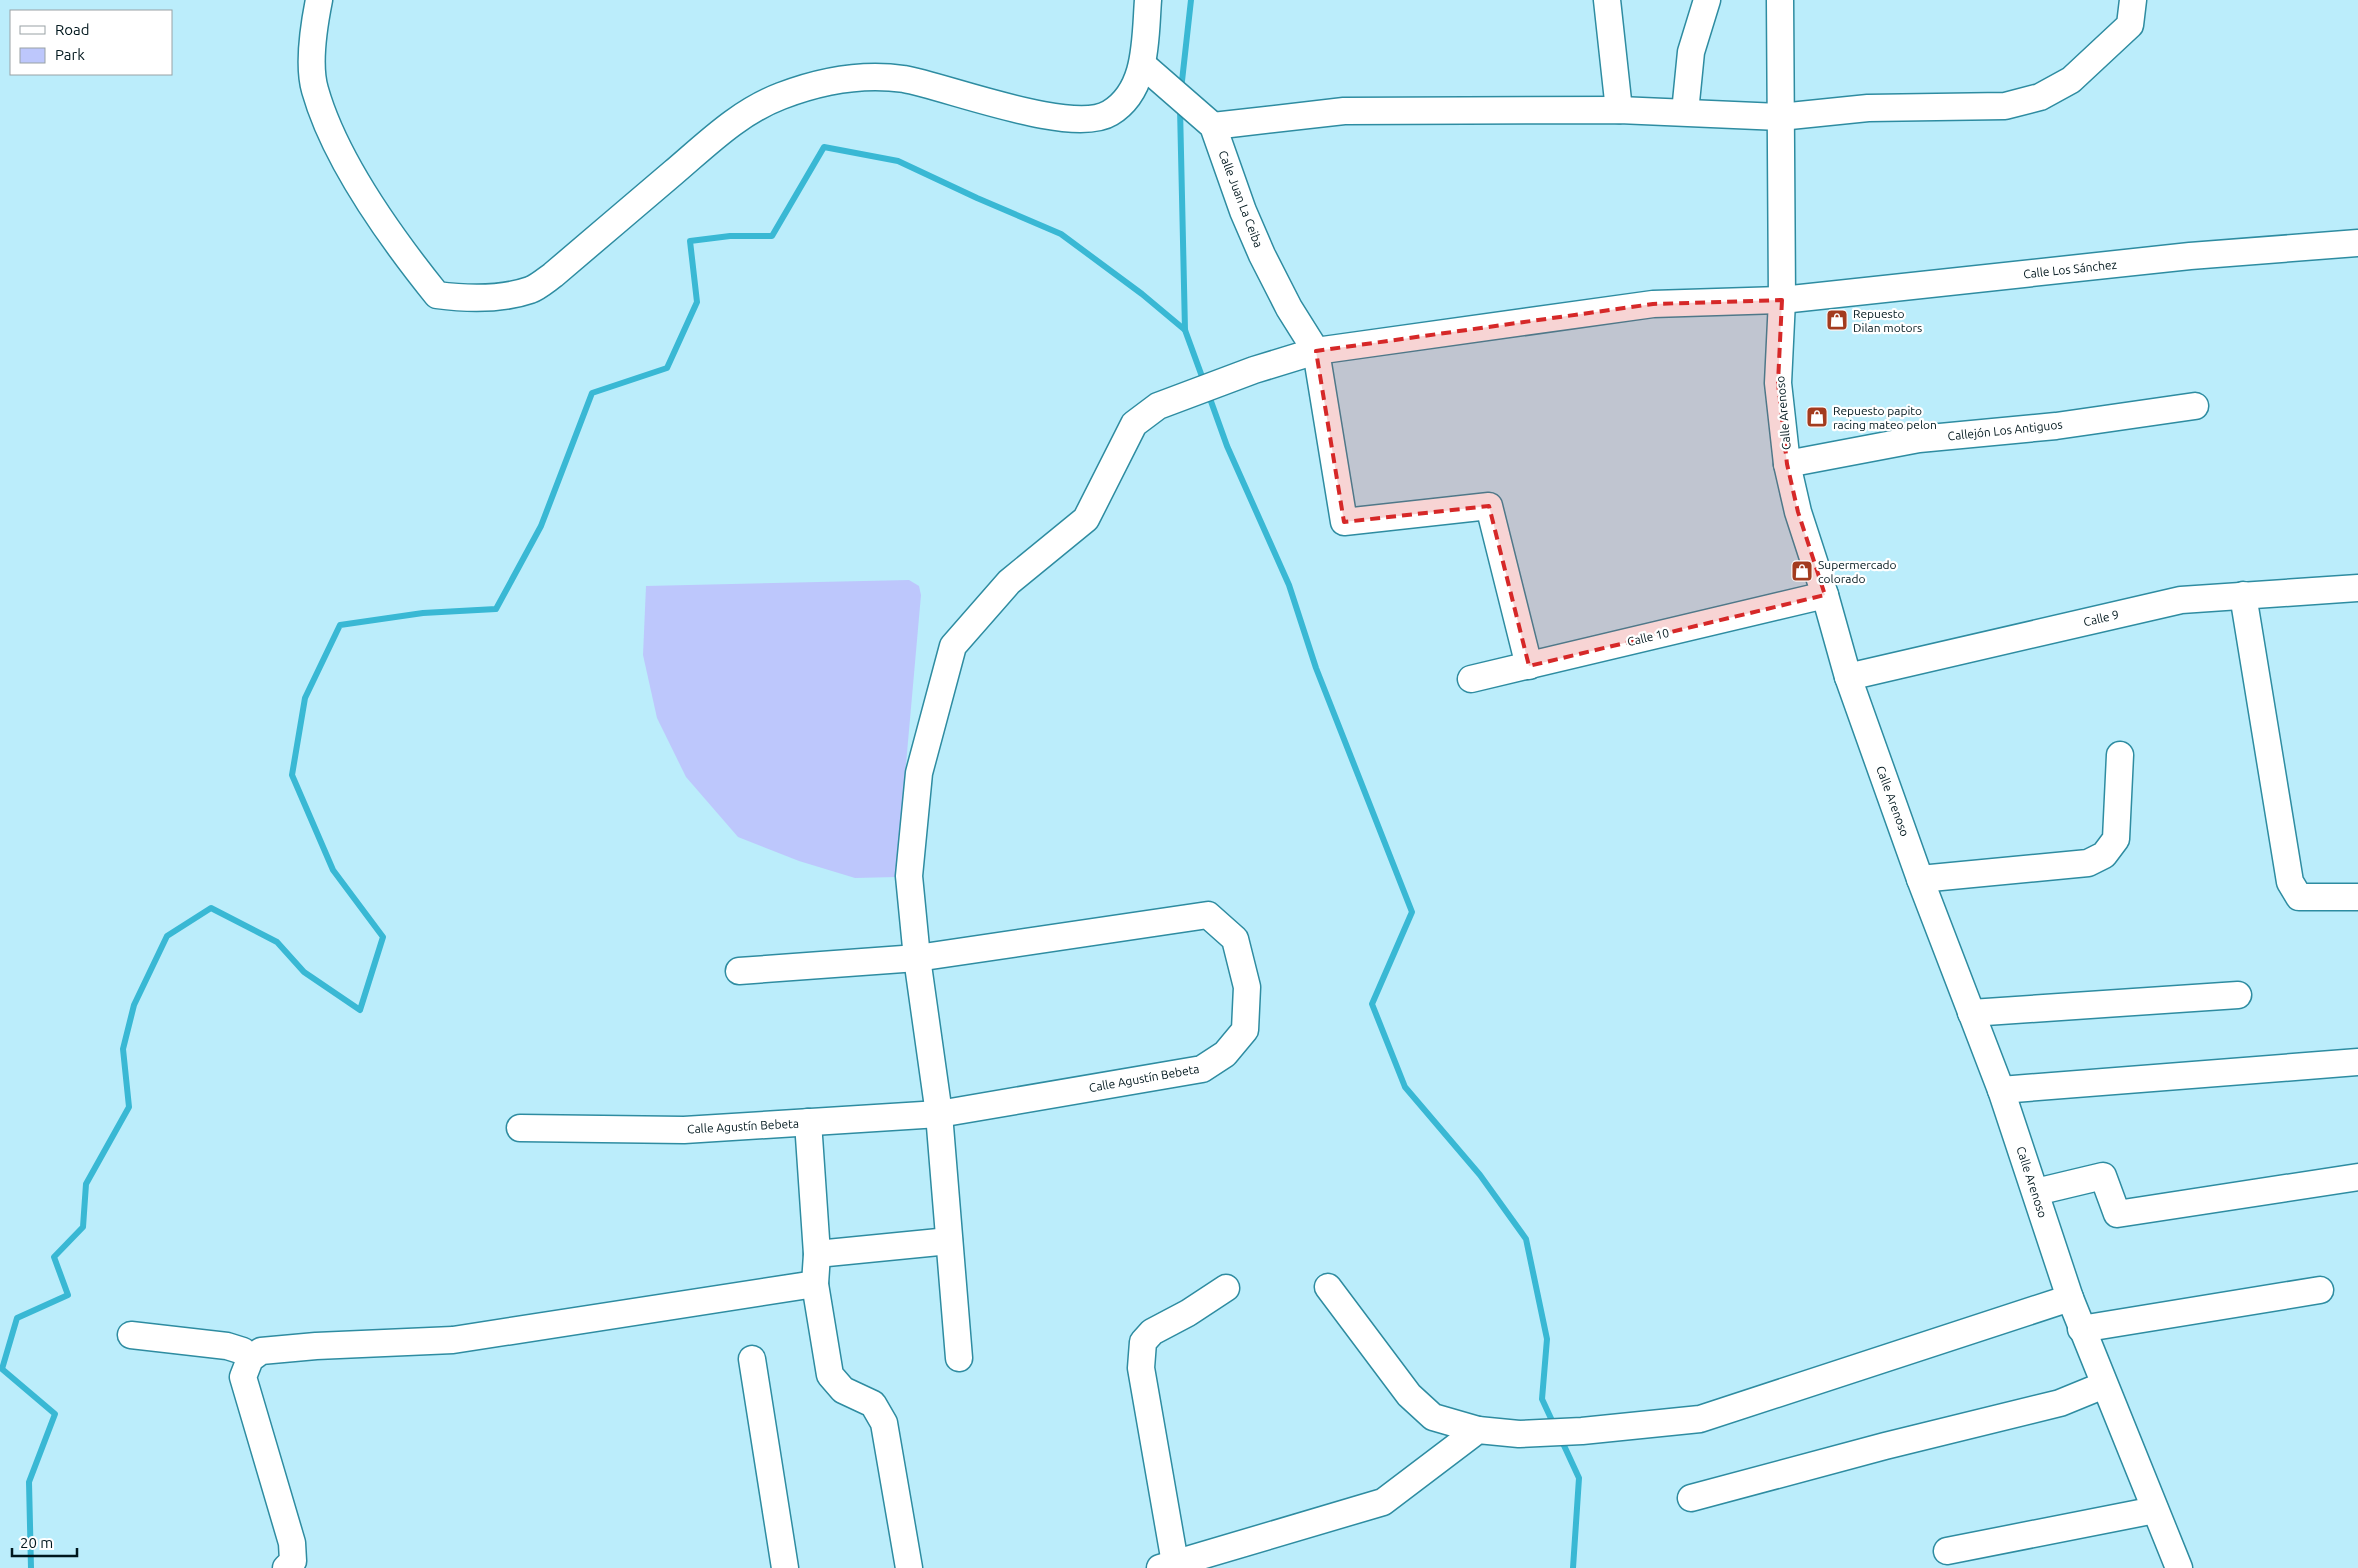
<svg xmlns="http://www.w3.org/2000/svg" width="2358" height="1568" font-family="Ubuntu,sans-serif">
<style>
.green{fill:#bdc7fc}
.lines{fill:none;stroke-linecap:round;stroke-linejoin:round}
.stream{stroke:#39b8d4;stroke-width:6}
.minor-casing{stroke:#2e8ca1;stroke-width:29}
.minor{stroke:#fff;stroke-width:26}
.marked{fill:#d62828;fill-opacity:0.2;stroke:#d62828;stroke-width:4;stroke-dasharray:10 6;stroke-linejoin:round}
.labels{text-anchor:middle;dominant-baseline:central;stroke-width:4.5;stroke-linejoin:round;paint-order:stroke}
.street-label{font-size:12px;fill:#00171d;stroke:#fff}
.poi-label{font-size:12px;fill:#00171d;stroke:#fff;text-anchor:start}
</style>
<rect width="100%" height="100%" fill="#bbedfb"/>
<polygon class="green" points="909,580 919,586 921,595 896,877 855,878 799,861 738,837 686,777 657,718 643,655 646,586"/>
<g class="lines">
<g class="stream">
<polyline points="1181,90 1191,0"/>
<polyline points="1180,108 1185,330 1204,382"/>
<polyline points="1208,393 1227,446 1289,585 1316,668 1412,912 1372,1004 1405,1087 1480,1175 1526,1239 1547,1339 1542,1399 1554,1425"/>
<polyline points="1561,1439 1579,1478 1573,1568"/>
<polyline points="31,1568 29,1482 55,1414 2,1369 17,1318 68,1295 54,1257 83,1227 86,1184 129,1107 123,1049 134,1005 167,936 211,908 277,942 304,972 360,1010 383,937 333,870 292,775 305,698 340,625 423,613 496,609 541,526 592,393 667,368 697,302 690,241 730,236 772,236 824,147 898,161 977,198 1061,234 1142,294 1185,330"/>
</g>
<g class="minor-casing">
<g id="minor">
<path d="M 319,0 C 314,25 308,66 315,90 C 335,161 391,238 437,295 C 467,299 501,300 530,290 C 538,287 546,280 553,275 C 593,241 634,206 674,172 C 708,143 739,112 781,96 C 820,81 862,73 904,79 C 948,87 1073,136 1110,113 C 1148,90 1145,39 1148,0"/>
<polyline points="1607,0 1619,110"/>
<polyline points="1780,0 1782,300 1778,383 1787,464 1798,512 1825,595 1848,677 1920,879 2001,1090 2070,1298 2179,1568"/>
<polyline points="1685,112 1691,52 1707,0"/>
<polyline points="1213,126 1344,111 1619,110 1780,117 1868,108 2005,106 2040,97 2071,80 2130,25 2133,0"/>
<polyline points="1787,464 1919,439 2056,426 2195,406"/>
<polyline points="2243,595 2290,882 2299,897 2358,897"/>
<polyline points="1529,666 1489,506 1344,522 1316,351 1653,304 1782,300 2190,256 2358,243"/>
<polyline points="1848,677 2181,600 2358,588"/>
<polyline points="1471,679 1825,595"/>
<polyline points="1920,879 2088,863 2104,855 2116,839 2120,755"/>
<polyline points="1971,1013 2238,995"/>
<polyline points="2001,1090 2358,1062"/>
<polyline points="808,1122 817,1254 815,1284 830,1375 843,1390 873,1404 884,1423 909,1568"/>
<polyline points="520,1128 684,1130 939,1114 1202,1069 1225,1054 1245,1030 1247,987 1235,939 1208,915 917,958 739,971"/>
<polyline points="2036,1192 2103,1176 2117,1214 2358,1177"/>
<polyline points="817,1254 949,1241"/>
<polyline points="1328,1287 1409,1395 1433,1417 1478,1430"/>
<polyline points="2081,1329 2320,1290"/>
<polyline points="131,1335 227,1346 243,1351 250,1359"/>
<polyline points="959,1358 939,1114 917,958 909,876 919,773 953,646 1009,582 1086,519 1134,424 1158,406 1254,370 1316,351 1289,308 1262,255 1243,211 1213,126 1143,65"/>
<polyline points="752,1359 785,1568"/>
<polyline points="1691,1498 1885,1446 2060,1403 2104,1385"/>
<polyline points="1947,1551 2155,1510"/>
<polyline points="1175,1563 1141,1368 1143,1342 1152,1332 1188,1313 1226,1288"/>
<polyline points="286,1568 293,1561 292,1543 243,1377 250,1359 261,1351 316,1346 453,1340 815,1284"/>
<polyline points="1160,1568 1383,1502 1478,1430 1519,1434 1582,1431 1700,1419 2070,1298"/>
</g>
</g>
<use href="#minor" class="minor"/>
</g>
<path class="marked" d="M 1782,300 L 1778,383 L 1787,464 L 1798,512 L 1825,595 L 1529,666 L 1489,506 L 1344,522 L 1316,351 L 1653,304 Z"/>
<defs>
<g id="shop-square" transform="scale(1.125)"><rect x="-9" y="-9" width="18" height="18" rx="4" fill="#a33b1e" stroke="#fff"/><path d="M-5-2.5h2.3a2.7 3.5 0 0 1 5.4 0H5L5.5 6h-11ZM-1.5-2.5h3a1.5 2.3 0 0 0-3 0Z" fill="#fff"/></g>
</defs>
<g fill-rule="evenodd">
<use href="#shop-square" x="1837" y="320"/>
<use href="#shop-square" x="1817" y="417"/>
<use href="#shop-square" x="1802" y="571"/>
</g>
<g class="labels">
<g class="street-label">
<text transform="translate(1241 199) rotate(69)">Calle Juan La Ceiba</text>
<text transform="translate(2070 269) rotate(-6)">Calle Los Sánchez</text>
<text transform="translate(1783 413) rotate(-95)">Calle Arenoso</text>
<text transform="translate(2005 430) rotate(-6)">Callejón Los Antiguos</text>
<text transform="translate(2101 618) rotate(-13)">Calle 9</text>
<text transform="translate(1648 637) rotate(-13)">Calle 10</text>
<text transform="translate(1893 801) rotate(70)">Calle Arenoso</text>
<text transform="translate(1144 1078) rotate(-10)">Calle Agustín Bebeta</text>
<text transform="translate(743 1126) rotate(-3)">Calle Agustín Bebeta</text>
<text transform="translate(2032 1182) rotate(72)">Calle Arenoso</text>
</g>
<g class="poi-label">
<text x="1853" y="313">Repuesto<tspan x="1853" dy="14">Dilan motors</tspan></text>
<text x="1833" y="410">Repuesto papito<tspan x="1833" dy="14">racing mateo pelon</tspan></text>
<text x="1818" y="564">Supermercado<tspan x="1818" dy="14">colorado</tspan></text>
</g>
</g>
<rect x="10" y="10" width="162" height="65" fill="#ffffff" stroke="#99a2a5"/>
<rect x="20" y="26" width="25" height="8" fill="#ffffff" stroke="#99a2a5"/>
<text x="55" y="35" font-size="15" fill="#00171d">Road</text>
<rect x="20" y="48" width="25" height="15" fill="#bdc7fc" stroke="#99a2a5"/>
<text x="55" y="60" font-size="15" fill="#00171d">Park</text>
<path d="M12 1548v8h65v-8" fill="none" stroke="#00171d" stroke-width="2.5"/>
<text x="20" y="1548" font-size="15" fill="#00171d" stroke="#ffffff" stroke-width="4" paint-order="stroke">20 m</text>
</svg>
